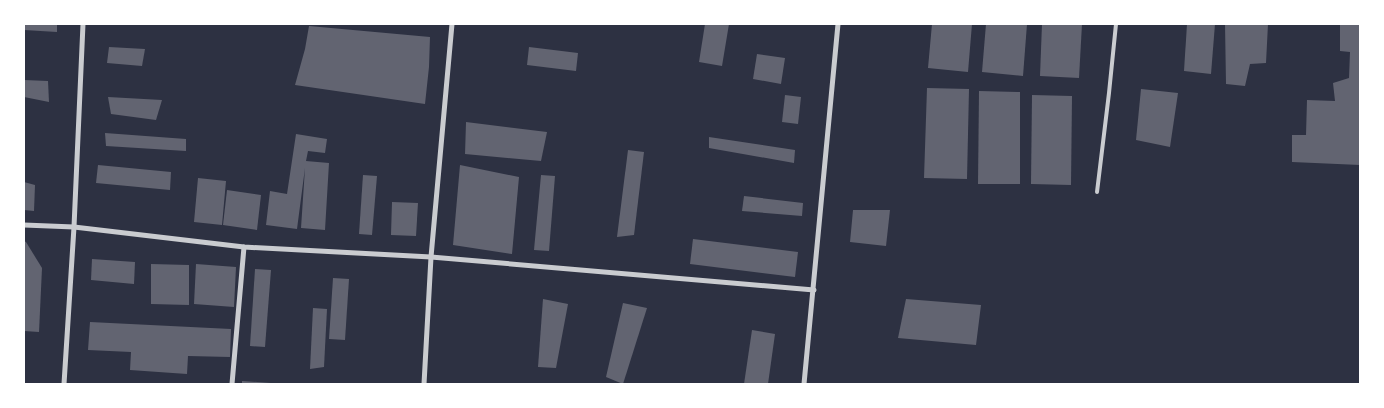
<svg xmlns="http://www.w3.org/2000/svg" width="1384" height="408" font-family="'Asap Condensed',sans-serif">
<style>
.building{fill:#626471}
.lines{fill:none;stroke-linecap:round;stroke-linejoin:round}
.service{stroke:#caccd0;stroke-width:4}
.minor{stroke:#caccd0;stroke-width:5}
</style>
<rect width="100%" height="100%" fill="#2d3142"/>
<g class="building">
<polygon points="24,24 57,24 57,32 24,30"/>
<polygon points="705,24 729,24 722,66 699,62"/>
<polygon points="932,24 972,24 968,72 928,68"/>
<polygon points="986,24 1027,24 1023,76 982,72"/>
<polygon points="1042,24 1082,24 1079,78 1040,76"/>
<polygon points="1187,24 1215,24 1211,74 1184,71"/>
<polygon points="1225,24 1268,24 1266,63 1250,64 1245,86 1226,84"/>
<polygon points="1340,24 1360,24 1360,165 1292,162 1292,135 1306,135 1307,100 1335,101 1333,83 1349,78 1350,52 1340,51"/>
<polygon points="309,26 430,37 429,67 425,104 295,85 305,49"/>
<polygon points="109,47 145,49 142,66 107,63"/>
<polygon points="529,47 578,53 576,71 527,65"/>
<polygon points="757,54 785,58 781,84 753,79"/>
<polygon points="24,80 48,81 49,102 24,97"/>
<polygon points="927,88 969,89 967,179 924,178"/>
<polygon points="1141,89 1178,93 1170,147 1136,140"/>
<polygon points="979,91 1020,92 1020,184 978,184"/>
<polygon points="785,95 801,97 798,124 782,122"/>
<polygon points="1032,95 1072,96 1071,185 1031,184"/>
<polygon points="108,97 162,100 156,120 111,114"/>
<polygon points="466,122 547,132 541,161 465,154"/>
<polygon points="105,133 186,139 186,151 106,146"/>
<polygon points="296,134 327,139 325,153 308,151 306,161 329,163 325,230 301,228 305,168 297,229 266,225 270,191 287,194"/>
<polygon points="709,137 795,150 794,163 709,148"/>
<polygon points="628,150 644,152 634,235 617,237"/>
<polygon points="98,165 171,172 170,190 96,183"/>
<polygon points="460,165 519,177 512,254 453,245"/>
<polygon points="363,175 377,176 372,235 359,234"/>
<polygon points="541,175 555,176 549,251 534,250"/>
<polygon points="198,178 226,181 222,225 194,222"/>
<polygon points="24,182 35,185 34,211 24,210"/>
<polygon points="227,190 261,195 257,230 223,225"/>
<polygon points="744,196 803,203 802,216 742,211"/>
<polygon points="392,202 418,203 416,236 391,235"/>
<polygon points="853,210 890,210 886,246 850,242"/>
<polygon points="693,239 798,252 795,277 690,264"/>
<polygon points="24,241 26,242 42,268 39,332 24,331"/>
<polygon points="92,259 135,262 134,284 91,280"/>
<polygon points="151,264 189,265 189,305 151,304"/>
<polygon points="196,264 236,267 234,307 194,304"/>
<polygon points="255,269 271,270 265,347 250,346"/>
<polygon points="333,278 349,279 345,340 329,339"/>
<polygon points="543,299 568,304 556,368 538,367"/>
<polygon points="906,299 981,305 976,345 898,338"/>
<polygon points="623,303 647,308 623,384 606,377"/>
<polygon points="313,308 327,309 324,367 310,369"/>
<polygon points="90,322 231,329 230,357 188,356 187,374 130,370 131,352 88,350"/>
<polygon points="752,330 775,334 768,384 744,384"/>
<polygon points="242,381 271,383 271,384 242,384"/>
</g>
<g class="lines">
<polyline class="service" points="1097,192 1109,93 1116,24"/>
<g class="minor">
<polyline points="24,225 74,227 244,247 431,257 814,290"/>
<polyline points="64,384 74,227 83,24"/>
<polyline points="232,384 244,247"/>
<polyline points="424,384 431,257 452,24"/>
<polyline points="804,384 838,24"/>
</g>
</g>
<rect width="1384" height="408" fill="none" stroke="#ffffff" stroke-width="50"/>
</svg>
